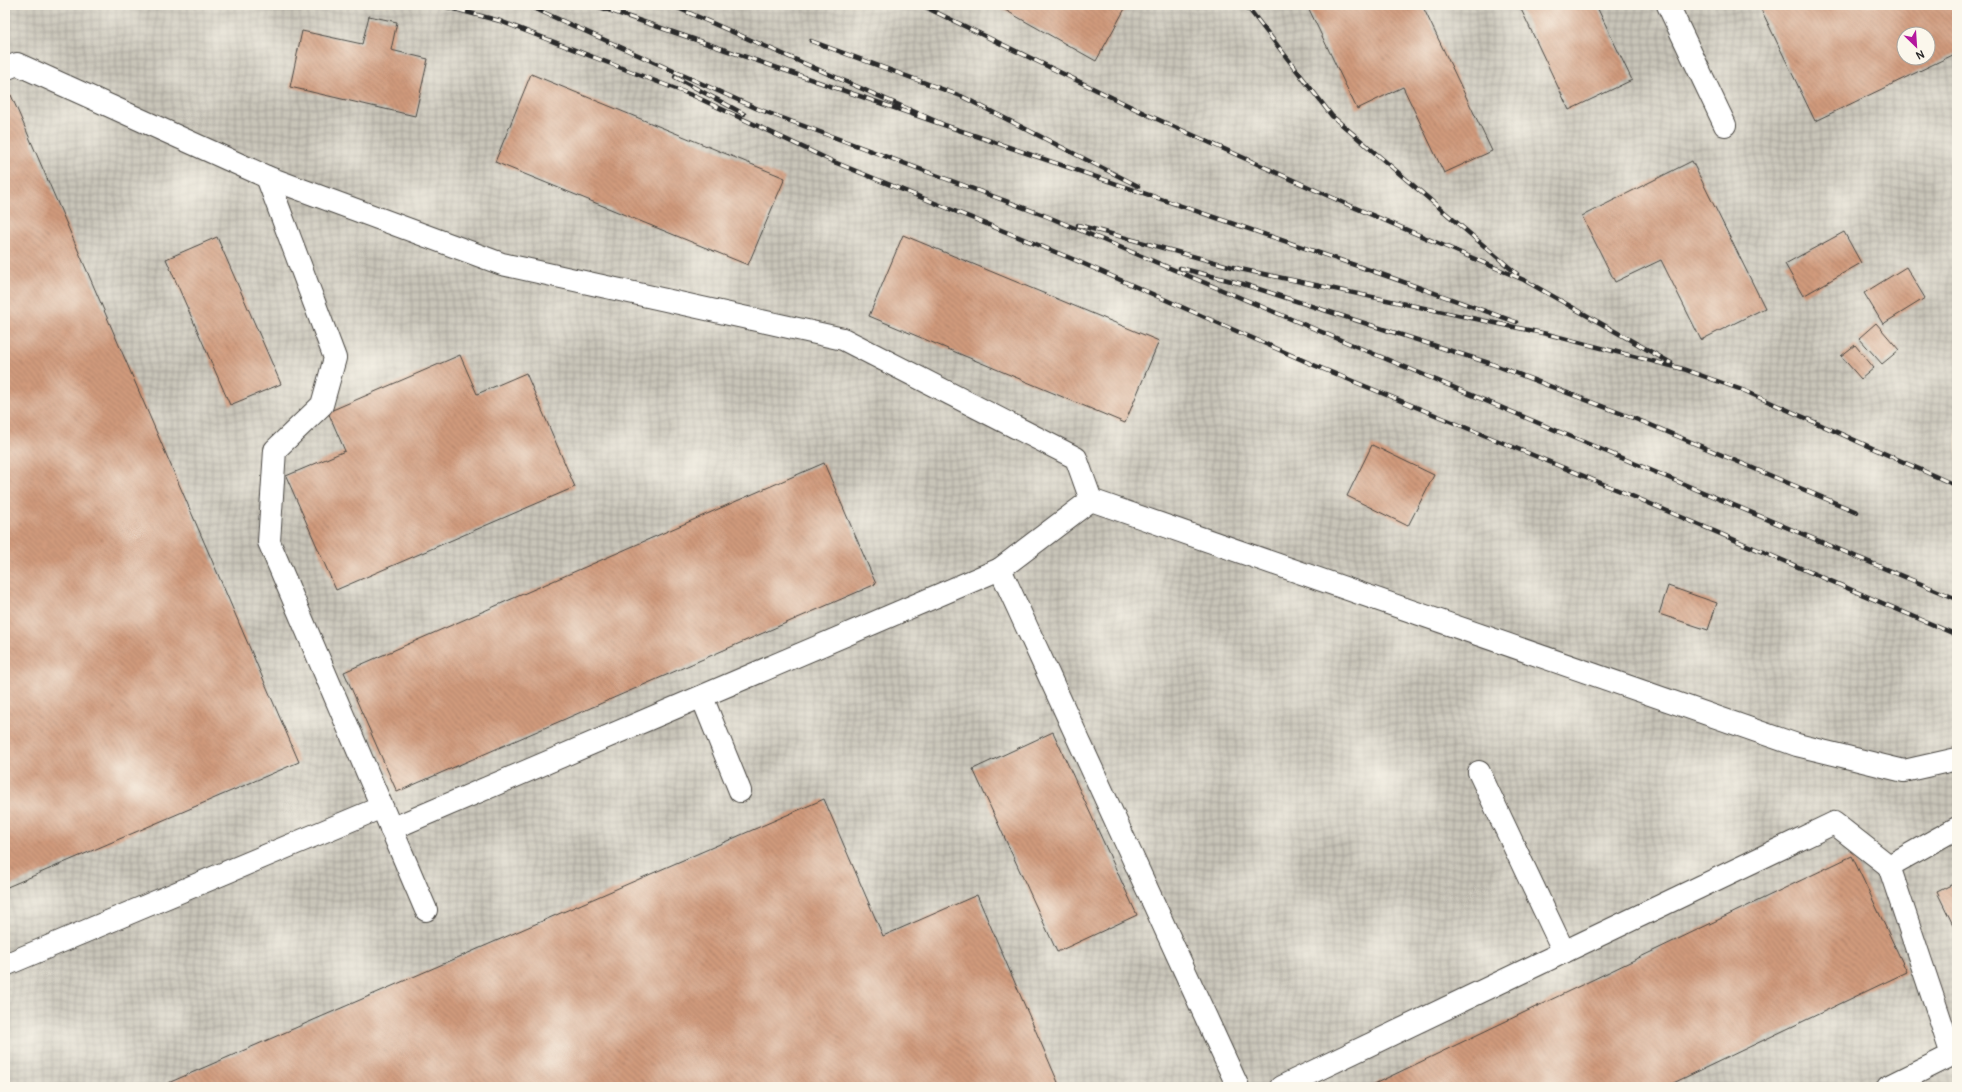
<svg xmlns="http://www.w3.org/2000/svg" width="1962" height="1092" font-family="Pangolin,sans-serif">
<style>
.industrial{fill:url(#industrial-grid);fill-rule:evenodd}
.building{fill:url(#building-back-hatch);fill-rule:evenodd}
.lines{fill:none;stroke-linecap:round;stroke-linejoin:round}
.minor-casing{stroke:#494641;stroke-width:24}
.minor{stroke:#fff;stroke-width:22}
.rail-casing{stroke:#2b2b2b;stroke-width:4.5}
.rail{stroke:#fbf7ec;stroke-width:3;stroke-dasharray:9;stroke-linecap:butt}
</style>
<defs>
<pattern id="industrial-grid" width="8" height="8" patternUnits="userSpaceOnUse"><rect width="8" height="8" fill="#c8c4b8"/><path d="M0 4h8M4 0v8" fill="none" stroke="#a39f96"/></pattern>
<pattern id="building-back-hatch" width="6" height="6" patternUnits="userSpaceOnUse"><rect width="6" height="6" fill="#d09a7c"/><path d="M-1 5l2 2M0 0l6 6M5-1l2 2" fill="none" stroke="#a97e66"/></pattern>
</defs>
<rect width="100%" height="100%" fill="#fbf7ec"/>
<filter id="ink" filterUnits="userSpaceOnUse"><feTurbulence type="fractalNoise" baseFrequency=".025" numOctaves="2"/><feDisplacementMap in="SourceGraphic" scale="8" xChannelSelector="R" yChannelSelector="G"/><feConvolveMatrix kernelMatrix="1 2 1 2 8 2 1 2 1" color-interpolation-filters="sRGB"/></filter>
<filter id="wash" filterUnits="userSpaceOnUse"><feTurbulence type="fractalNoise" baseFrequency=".012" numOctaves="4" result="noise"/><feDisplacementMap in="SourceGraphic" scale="16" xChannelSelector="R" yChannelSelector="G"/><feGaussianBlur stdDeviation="0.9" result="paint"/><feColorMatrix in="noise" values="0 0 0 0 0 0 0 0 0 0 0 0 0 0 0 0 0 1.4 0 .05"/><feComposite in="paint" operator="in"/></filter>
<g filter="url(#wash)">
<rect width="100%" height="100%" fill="#f3ddbf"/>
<path class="industrial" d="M 5,5 L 1957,5 L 1957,882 L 1937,892 L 1957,933 L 1957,1087 L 5,1087 ZM 1904,34 L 1928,34 L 1928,58 L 1904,58 Z"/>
<g id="blocks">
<g class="building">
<polygon points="996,5 1127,5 1096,61"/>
<polygon points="1307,5 1428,5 1423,7 1492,151 1444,173 1403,87 1357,109"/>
<polygon points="1519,5 1596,5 1632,80 1569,110"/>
<path d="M 1759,5 L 1957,5 L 1957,53 L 1815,121 ZM 1904,34 L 1928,34 L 1928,58 L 1904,58 Z"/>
<polygon points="369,16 397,22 391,50 428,59 415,116 290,87 302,31 362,44"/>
<polygon points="531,74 785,178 748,265 495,162"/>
<polygon points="11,95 299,762 5,888 5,98"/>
<polygon points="1692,161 1765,308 1701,340 1661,260 1615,282 1582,216"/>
<polygon points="1844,232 1861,263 1803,296 1785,264"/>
<polygon points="903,235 1159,341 1125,423 869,316"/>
<polygon points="217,237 281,384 230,405 166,259"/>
<polygon points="1906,267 1925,298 1883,324 1864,293"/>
<polygon points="1876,323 1899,350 1882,364 1859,338"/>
<polygon points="1855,345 1874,368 1861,379 1841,356"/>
<polygon points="460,355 477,394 526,373 575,487 336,590 286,476 345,451 328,412"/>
<polygon points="1372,445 1434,475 1408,526 1347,496"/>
<polygon points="824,463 876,584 397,792 344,672"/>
<polygon points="1668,586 1717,603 1708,630 1659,614"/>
<polygon points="1053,732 1137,915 1057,952 973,769"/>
<polygon points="824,799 883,936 977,895 1060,1087 159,1087"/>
<polygon points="1852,856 1907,972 1665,1087 1368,1087"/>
<polygon points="1957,882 1957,933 1937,892"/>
</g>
</g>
</g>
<g filter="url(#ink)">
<use href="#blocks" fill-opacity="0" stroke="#494641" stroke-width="1"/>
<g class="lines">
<g class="minor-casing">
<g id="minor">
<polyline points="1668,5 1725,125"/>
<polyline points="5,69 17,64 267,177 502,264 843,339 1076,458 1091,500 1797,745 1904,771 1957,759"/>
<polyline points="267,177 335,358 322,405 275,450 269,542 426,910"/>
<polyline points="1091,500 1000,569 1238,1087"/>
<polyline points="702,697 740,791"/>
<polyline points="1479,772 1564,952"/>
<polyline points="391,829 1000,569"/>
<polyline points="5,965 382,807"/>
<polyline points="1281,1087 1834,823 1889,866"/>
<polyline points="1888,1087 1952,1055 1889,866 1957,828"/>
</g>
</g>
<use href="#minor" class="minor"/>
<g class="rail-casing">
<g id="rail">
<polyline points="440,5 500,21 694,96 834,162 1075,260 1316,366 1625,493 1957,635"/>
<polyline points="527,5 758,109 1046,216 1957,599"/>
<polyline points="594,5 947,126 671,5"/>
<polyline points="921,5 1148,115 1351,206 1524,280 1671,363"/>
<polyline points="1246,5 1332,116 1517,274"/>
<polyline points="811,41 961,96 1138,186"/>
<polyline points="675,77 744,114"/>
<polyline points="947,126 1381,274 1516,322"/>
<polyline points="1078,225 1240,269 1547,334 1683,369 1745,391 1957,486"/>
<polyline points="1180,268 1243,284 1492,364 1646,423 1857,512"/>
</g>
</g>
<use href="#rail" class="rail"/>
</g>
</g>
<rect width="1962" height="1092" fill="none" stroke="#fbf7ec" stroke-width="20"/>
<g transform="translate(1916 46) rotate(155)"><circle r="19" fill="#fbf7ec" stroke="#a8a59f"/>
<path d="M0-3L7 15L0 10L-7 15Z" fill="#b5179e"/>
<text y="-6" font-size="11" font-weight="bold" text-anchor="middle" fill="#2b2b2b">N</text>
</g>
</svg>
